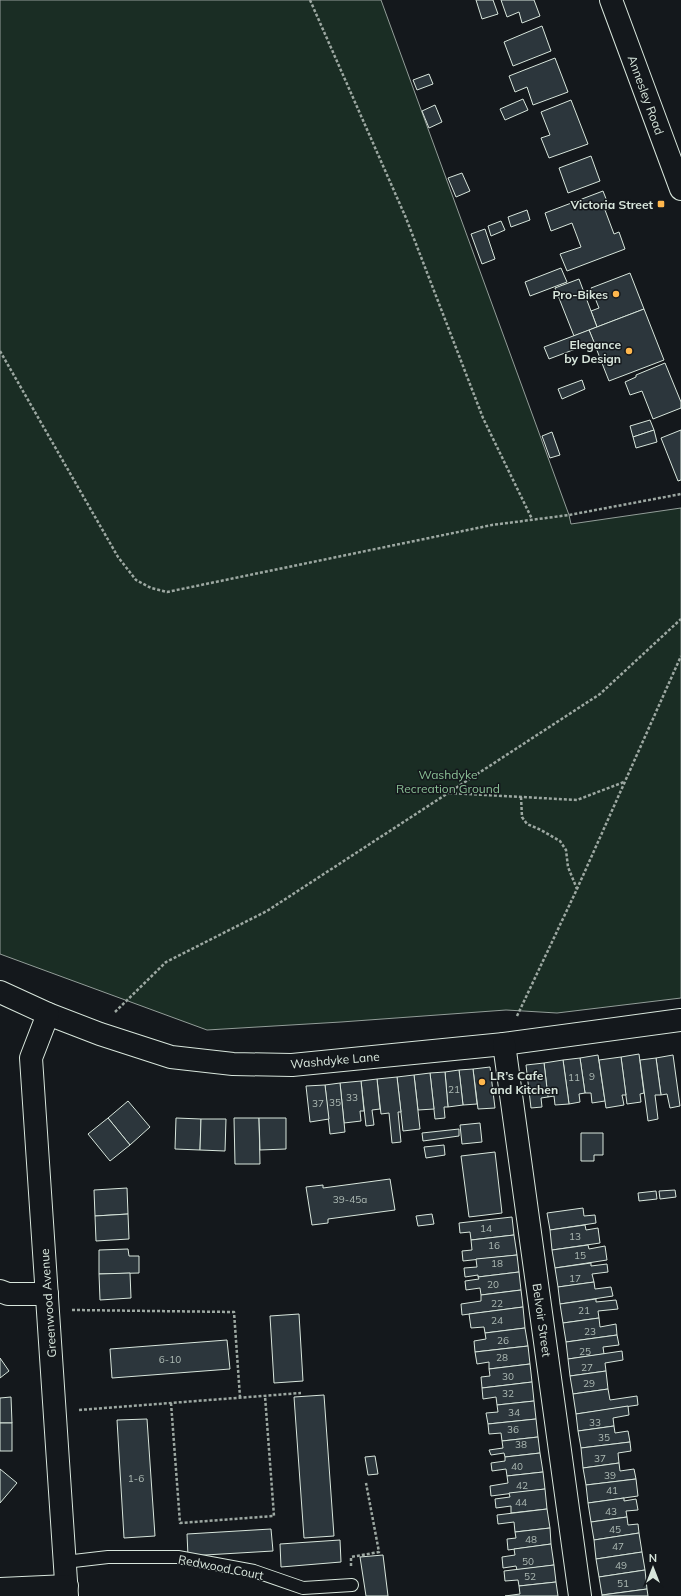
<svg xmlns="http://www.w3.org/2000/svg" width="681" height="1596" font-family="Mulish,sans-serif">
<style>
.green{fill:#1a2d24;stroke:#939e99}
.building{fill:#2c363c;stroke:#d8e6dc}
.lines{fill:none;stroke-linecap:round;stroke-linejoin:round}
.lane-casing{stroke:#d8e6dc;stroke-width:14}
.street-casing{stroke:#d8e6dc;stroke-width:24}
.secondary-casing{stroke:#d8e6dc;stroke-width:24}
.path{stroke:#9da8a2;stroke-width:2.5;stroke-dasharray:3 2;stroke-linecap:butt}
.lane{stroke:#14181c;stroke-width:12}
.street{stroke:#14181c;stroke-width:22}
.secondary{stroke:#14181c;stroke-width:22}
.poi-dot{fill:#ffb74d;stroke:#14181c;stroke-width:1.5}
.labels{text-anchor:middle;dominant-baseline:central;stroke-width:3;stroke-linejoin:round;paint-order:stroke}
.number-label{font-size:10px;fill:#adbab4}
.street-label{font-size:12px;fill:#d8e6dc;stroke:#14181c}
.poi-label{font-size:12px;font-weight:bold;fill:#d8e6dc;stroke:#14181c;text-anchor:end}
.park-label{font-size:12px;fill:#8ac095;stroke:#14181c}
</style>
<rect width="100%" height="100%" fill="#14181c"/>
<polygon class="green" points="0,0 381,0 569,515 571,524 681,508 681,998 557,1013 506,1010 341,1022 207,1030 0,954"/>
<g class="building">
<polygon points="476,0 493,0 498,14 482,19"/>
<polygon points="501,0 534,0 540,16 522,23 519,12 507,17"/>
<polygon points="542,26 551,51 513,66 504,42"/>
<polygon points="555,58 568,92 533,105 527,87 515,92 509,76"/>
<polygon points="429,74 433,84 417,90 413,80"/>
<polygon points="523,99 528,110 505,120 500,109"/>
<polygon points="571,100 588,144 549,158 541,138 550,135 541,112"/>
<polygon points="435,105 442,122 429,128 422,111"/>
<polygon points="591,156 600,181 568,193 559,168"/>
<polygon points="462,173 470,191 456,197 448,178"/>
<polygon points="603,191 610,209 605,210 614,234 619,232 625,249 567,271 560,254 581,247 572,223 551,231 545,213"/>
<polygon points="527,210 530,220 511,227 508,217"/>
<polygon points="501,221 505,230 491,236 488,226"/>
<polygon points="485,229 495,259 482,264 471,234"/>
<polygon points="561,268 567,282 530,296 525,282"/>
<polygon points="630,273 644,309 597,327 591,311 599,308 591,288"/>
<polygon points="579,279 597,327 574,336 555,288"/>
<polygon points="644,309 664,360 609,381 589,330"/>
<polygon points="589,330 594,342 549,359 544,347"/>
<polygon points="665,363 681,402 681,408 653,419 642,391 630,395 625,382 636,377 636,375"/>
<polygon points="582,380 585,389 562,399 558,389"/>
<polygon points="650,420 654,430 633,437 630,426"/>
<polygon points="654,430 657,442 636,448 633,437"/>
<polygon points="681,430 681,480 678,481 661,438"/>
<polygon points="552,432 560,455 550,458 542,436"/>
<polygon points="639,1054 644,1093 640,1094 641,1102 627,1104 621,1057"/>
<polygon points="598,1055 605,1101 592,1103 591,1093 585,1093 580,1058"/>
<polygon points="673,1055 680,1106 670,1108 667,1094 661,1095 656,1058"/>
<polygon points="621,1057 626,1095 622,1095 624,1105 606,1108 599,1060"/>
<polygon points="580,1058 585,1093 579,1094 580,1102 569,1104 563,1060"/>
<polygon points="656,1058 661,1095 655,1095 658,1119 648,1121 640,1060"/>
<polygon points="563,1060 569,1104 555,1105 554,1096 548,1097 544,1063"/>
<polygon points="544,1063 548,1097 541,1098 542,1107 531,1108 526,1065"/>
<polygon points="490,1067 495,1108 478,1109 473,1069"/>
<polygon points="473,1069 477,1104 463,1105 459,1070"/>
<polygon points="459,1070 463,1105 448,1107 445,1072"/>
<polygon points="445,1072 448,1107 444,1107 445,1118 435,1119 430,1073"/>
<polygon points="430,1073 434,1109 418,1110 414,1075"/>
<polygon points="414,1075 420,1129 403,1131 397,1077"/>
<polygon points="397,1077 401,1112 398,1112 401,1142 392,1143 389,1113 381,1114 377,1079"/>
<polygon points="377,1079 380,1109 372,1110 374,1125 366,1126 361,1081"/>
<polygon points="361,1081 364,1111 360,1111 361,1121 344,1123 340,1083"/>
<polygon points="340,1083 345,1132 330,1134 325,1085"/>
<polygon points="325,1085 329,1119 310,1122 306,1086"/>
<polygon points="128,1101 150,1127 130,1145 108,1118"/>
<polygon points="108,1118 130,1145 110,1161 88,1134"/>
<polygon points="176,1118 201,1119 200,1150 175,1149"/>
<polygon points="234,1118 259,1118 260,1164 235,1164"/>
<polygon points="259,1118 286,1118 286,1149 260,1150"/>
<polygon points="201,1119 226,1119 225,1151 200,1150"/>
<polygon points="480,1123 482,1142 462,1144 460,1125"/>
<polygon points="459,1129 459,1136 423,1141 422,1133"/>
<polygon points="581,1133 603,1133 603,1155 594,1155 594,1161 581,1161"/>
<polygon points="444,1145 445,1155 426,1158 424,1147"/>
<polygon points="495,1152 502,1213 469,1217 461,1156"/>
<polygon points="390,1179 395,1210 328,1219 328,1223 312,1225 306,1187 323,1185 323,1188"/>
<polygon points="127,1188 128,1214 95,1216 94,1190"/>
<polygon points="675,1190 676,1197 660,1199 659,1191"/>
<polygon points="656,1191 657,1199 639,1201 638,1193"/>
<polygon points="583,1208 584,1216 595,1215 596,1223 550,1230 547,1213"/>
<polygon points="128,1214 129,1239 96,1241 95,1216"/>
<polygon points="432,1214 434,1224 418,1226 416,1216"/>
<polygon points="512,1217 514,1235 471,1240 470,1232 460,1233 459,1223"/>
<polygon points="585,1225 586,1230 598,1228 600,1243 552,1250 550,1230"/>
<polygon points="514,1235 517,1255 463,1261 462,1251 472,1250 471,1240"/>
<polygon points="588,1245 589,1249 605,1246 607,1260 555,1268 552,1250"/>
<polygon points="128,1249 129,1256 139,1256 139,1273 99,1274 99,1250"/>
<polygon points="517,1255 519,1272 478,1277 478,1275 465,1277 464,1268 477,1267 476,1259"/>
<polygon points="591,1263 591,1266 607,1264 608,1272 592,1274 594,1282 558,1287 555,1268"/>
<polygon points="519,1272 521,1290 481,1295 480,1288 466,1290 465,1281 479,1279 478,1277"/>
<polygon points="130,1273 131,1298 100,1300 99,1274"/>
<polygon points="594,1282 595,1289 611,1287 613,1296 560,1304 558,1287"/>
<polygon points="521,1290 523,1307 462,1315 461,1304 481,1301 481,1295"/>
<polygon points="596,1299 596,1302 616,1300 618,1309 598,1311 599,1318 563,1323 560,1304"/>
<polygon points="523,1307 525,1328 485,1333 484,1327 471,1328 469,1314"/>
<polygon points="299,1314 303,1381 274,1383 270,1316"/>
<polygon points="599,1318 600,1327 616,1324 617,1335 566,1342 563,1323"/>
<polygon points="525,1328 528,1346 475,1352 474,1341 486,1339 485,1333"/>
<polygon points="617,1335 619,1345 603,1347 604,1354 568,1359 566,1342"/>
<polygon points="227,1340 230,1369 112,1378 110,1349"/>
<polygon points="528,1346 530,1364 489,1369 489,1362 477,1364 475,1352"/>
<polygon points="622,1351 623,1360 605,1363 606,1371 570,1376 568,1359"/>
<polygon points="0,1358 9,1371 0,1378"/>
<polygon points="530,1364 532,1382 482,1388 481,1377 490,1376 489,1369"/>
<polygon points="606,1371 608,1389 573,1394 570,1376"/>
<polygon points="532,1382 534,1401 497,1405 496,1397 483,1399 482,1388"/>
<polygon points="608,1389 610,1400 637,1396 638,1405 576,1414 573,1394"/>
<polygon points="324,1395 334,1536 304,1538 294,1397"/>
<polygon points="11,1397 12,1423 0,1423 0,1398"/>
<polygon points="534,1401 536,1419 488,1424 486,1413 498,1412 497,1405"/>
<polygon points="628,1406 629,1415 613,1418 614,1426 578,1431 576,1414"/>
<polygon points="147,1419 155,1536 124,1538 117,1420"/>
<polygon points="536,1419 538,1437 502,1441 501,1433 489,1434 488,1424"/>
<rect x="0" y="1423" width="12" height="28"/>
<polygon points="614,1426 615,1433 628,1431 630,1442 581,1448 578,1431"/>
<polygon points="538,1437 540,1453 505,1457 504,1453 491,1455 489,1450 503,1448 502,1441"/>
<polygon points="630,1442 631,1451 618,1453 619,1463 583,1468 581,1448"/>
<polygon points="540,1453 543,1472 507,1476 506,1469 492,1471 491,1463 505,1461 505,1457"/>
<polygon points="375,1456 378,1474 368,1475 365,1457"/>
<polygon points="619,1463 620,1471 634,1469 636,1479 586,1485 583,1468"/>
<polygon points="0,1469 17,1483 0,1503"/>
<polygon points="543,1472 545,1489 491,1496 490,1486 508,1483 507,1476"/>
<polygon points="636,1479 638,1496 588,1503 586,1485"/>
<polygon points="545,1489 547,1509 511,1513 511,1506 496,1508 495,1499 510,1497 509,1493"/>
<polygon points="624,1498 624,1501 636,1499 638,1510 626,1511 627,1517 591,1522 588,1503"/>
<polygon points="547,1509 550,1528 515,1532 514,1522 498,1524 497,1515"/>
<polygon points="627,1517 628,1525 638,1524 639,1533 594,1540 591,1522"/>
<polygon points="550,1528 551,1544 508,1550 507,1539 516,1538 515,1532"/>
<polygon points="271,1529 273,1551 188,1556 187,1534"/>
<polygon points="639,1533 642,1552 596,1559 594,1540"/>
<polygon points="340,1540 341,1562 281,1567 280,1544"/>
<polygon points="551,1544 554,1565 517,1570 516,1566 503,1568 502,1557 515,1555 514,1549"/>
<polygon points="642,1552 645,1570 599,1577 596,1559"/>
<polygon points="383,1555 388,1596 366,1596 360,1557"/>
<polygon points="554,1565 556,1582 519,1586 518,1580 505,1581 504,1571"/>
<polygon points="645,1570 647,1589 602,1595 599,1577"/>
<polygon points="556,1582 558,1596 505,1596 520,1594 519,1586"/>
<polygon points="647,1589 648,1596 602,1596 602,1595"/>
</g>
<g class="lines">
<g class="lane-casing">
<polyline id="lane" points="65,1562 108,1557 178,1557 254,1571 303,1588 352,1585"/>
</g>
<g class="street-casing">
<g id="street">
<polyline points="0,992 48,1014 100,1034 171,1057 233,1064 292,1065 504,1044 681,1020"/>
<polyline points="48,1014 31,1058 67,1596"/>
<polyline points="504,1044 580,1596"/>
<polyline points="0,1291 8,1294 47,1294"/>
<polyline points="0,1589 67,1586"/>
</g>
</g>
<g class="secondary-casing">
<polyline id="secondary" points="611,0 681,189"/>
</g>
<g class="path">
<polyline points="310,0 406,218 483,418 532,519"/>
<polyline points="0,351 118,557 136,580 151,588 167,592 492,525 569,515 681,494"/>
<polyline points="449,793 577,800 624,782"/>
<polyline points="521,797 522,817 527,824 541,830 560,841 566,850 568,867 577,889"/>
<polyline points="115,1012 166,962 267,911 600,694 681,619"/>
<polyline points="517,1016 577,889 681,656"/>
<polyline points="72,1310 234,1312 240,1397"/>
<polyline points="171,1403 180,1523 274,1516 265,1396"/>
<polyline points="79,1410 301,1393"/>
<polyline points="351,1566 351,1557 379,1552 366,1483"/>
</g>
<use href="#lane" class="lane"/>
<use href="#street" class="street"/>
<use href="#secondary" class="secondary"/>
</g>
<g class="poi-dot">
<rect x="657" y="200" width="8" height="8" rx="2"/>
<circle cx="616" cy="294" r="4"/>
<circle cx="629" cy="351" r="4"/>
<circle cx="482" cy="1082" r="4"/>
</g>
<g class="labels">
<g class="number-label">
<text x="592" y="1076">9</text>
<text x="574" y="1077">11</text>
<text x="454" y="1089">21</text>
<text x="352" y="1097">33</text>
<text x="335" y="1102">35</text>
<text x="318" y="1103">37</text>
<text x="350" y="1199">39-45a</text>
<text x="486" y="1228">14</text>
<text x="575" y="1236">13</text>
<text x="494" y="1245">16</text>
<text x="580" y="1255">15</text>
<text x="497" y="1263">18</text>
<text x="575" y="1278">17</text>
<text x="493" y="1284">20</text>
<text x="497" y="1303">22</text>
<text x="584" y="1310">21</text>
<text x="497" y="1320">24</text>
<text x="590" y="1331">23</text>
<text x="503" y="1340">26</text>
<text x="585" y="1351">25</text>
<text x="502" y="1357">28</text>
<text x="170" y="1359">6-10</text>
<text x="587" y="1367">27</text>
<text x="508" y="1376">30</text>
<text x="589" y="1383">29</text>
<text x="508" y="1393">32</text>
<text x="514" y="1412">34</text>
<text x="595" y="1422">33</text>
<text x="513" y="1429">36</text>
<text x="604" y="1437">35</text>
<text x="521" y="1444">38</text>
<text x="600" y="1458">37</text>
<text x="517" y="1466">40</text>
<text x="610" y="1475">39</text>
<text x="136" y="1478">1-6</text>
<text x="522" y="1485">42</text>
<text x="612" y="1490">41</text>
<text x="521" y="1502">44</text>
<text x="611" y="1511">43</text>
<text x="615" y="1529">45</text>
<text x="531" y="1539">48</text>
<text x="618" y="1546">47</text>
<text x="528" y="1561">50</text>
<text x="621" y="1565">49</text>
<text x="530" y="1576">52</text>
<text x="623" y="1583">51</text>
</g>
<g class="street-label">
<text transform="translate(646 95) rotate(70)">Annesley Road</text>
<text transform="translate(335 1060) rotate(-5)">Washdyke Lane</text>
<text transform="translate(48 1303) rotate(-94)">Greenwood Avenue</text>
<text transform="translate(542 1320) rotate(82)">Belvoir Street</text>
<text transform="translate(221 1567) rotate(11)">Redwood Court</text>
</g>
<g class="poi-label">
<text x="653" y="204">Victoria Street</text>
<text x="608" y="294">Pro-Bikes</text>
<text x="621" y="344">Elegance<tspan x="621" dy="14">by Design</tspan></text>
<text x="490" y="1075" text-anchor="start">LR’s Cafe<tspan x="490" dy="14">and Kitchen</tspan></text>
</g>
<g class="park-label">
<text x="448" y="774">Washdyke<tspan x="448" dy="14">Recreation Ground</tspan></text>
</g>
</g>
<g transform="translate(653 1568)" stroke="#14181c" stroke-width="3" paint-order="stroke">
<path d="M0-3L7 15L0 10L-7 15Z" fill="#d8e6dc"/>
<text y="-6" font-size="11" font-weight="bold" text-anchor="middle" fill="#d8e6dc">N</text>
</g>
</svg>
